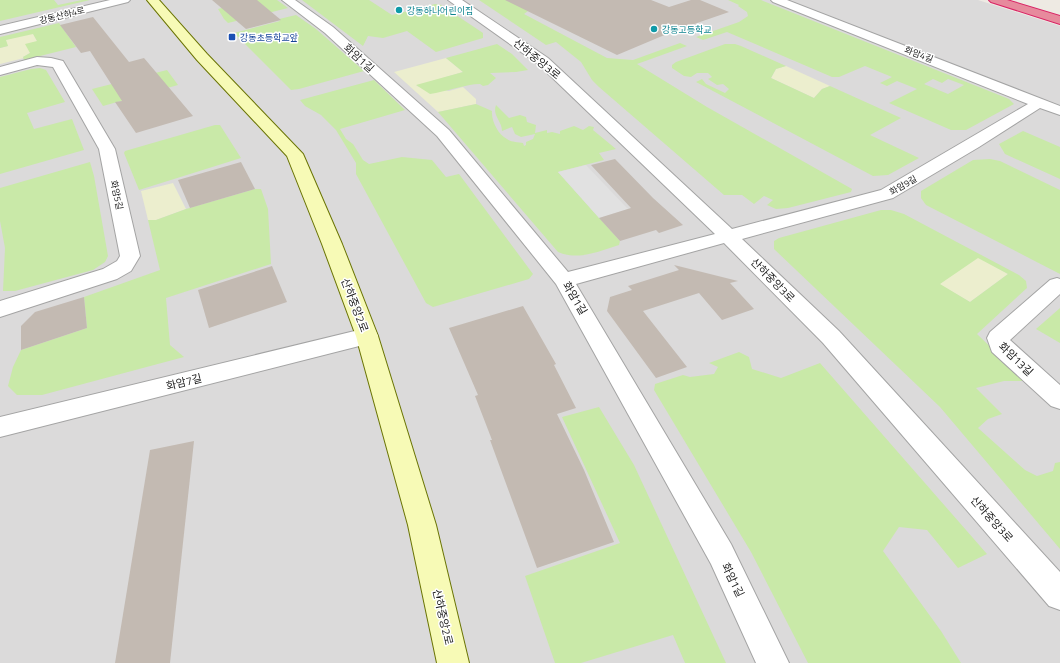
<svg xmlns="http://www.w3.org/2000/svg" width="1060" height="663" font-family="'Titillium Web','Noto Sans KR',sans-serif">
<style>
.residential{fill:#dbdada}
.farmland{fill:#eceece}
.grass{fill:#c9e9a8;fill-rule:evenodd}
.parking{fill:#e1e1e1}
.building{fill:#c3bab2}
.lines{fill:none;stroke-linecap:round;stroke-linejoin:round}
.street-casing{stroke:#a4a4a4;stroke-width:2}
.secondary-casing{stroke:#6a7404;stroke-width:2}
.highway-casing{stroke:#d92365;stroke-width:2}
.street{fill:#fff;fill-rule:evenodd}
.secondary{fill:#f7fab6;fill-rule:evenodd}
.highway{fill:#e78a9d;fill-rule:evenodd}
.culture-dot{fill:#0f9aa8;stroke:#fff;stroke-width:1.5}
.transit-dot{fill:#1a4fb4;stroke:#fff;stroke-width:1.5}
.labels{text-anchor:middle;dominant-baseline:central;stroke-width:3;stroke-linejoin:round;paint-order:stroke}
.far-culture-label{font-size:9px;fill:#0d838f;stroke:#fff;text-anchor:start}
.far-street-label{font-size:9px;fill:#1d1d1d;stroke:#fff}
.far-transit-label{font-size:9px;fill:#164399;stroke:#fff;text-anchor:start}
.street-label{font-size:11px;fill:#1d1d1d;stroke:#fff}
</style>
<rect width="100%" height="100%" fill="#eeeae3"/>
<polygon class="residential" points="0,0 978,0 1060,26 1060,663 0,663"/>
<g class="farmland">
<polygon points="33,33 37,41 30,53 23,57 24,58 0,64 0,48 8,46 5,40"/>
<polygon points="446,58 463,72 416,86 449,91 463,87 476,99 476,104 438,112 394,72"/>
<polygon points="786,66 830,86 822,89 814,98 771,78 776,69"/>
<polygon points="173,183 186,209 156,220 148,220 141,191"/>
<polygon points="978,257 1008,274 970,302 939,284"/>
</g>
<g class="grass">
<polygon points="0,0 54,0 58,5 82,0 90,0 0,21"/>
<polygon points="252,0 277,0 288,8 228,23 224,19 218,9"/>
<polygon points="302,0 369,0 392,15 435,4 441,5 483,33 483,38 436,52 407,31 383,38 368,36 363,46"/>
<polygon points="479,0 509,0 528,11 524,14 607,58 633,60 680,43 687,46 637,64 707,107 852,189 851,192 788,208 776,209 767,205 773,200 764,196 754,204 742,195 724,195 599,87 592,80 581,62 556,42 546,45"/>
<path d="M 728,0 L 761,0 L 1009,99 L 1014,104 L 966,130 L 951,130 L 889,103 L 917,89 L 897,81 L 887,86 L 880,83 L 892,77 L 865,66 L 839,77 L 832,77 L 727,32 L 703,40 L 696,37 L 739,22 L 748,16 L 747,12 L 738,6 L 739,5 ZM 933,79 L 942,83 L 948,79 L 964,85 L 948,94 L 924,84 Z"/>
<polygon points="296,15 316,29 364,71 299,89 291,90 234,33 280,21 279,19"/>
<polygon points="59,23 76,47 24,60 23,57 30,53 25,44 37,41 33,34 6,40 8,46 0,48 0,37"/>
<path d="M 497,44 L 512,54 L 528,70 L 516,72 L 490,73 L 496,78 L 488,85 L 483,86 L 480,84 C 466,84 445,92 430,94 L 416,85 L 463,72 L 446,58 Z"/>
<polygon points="725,44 735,44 741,46 786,66 776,69 771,78 814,98 822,89 830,86 901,118 870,135 919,158 888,175 873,176 696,82 702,79 706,84 725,93 729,89 723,84 717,85 708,79 712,77 708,73 697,73 691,77 684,76 672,68 672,65 676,62"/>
<polygon points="40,68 46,70 65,102 27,113 34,129 72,119 84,150 0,174 0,77 31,69"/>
<polygon points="167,70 178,85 103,106 92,89"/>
<polygon points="374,80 405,110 340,129 346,139 353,144 363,160 369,164 402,157 432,160 446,177 459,174 533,274 529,279 433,307 426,303 356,174 356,163 336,130 321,115 305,106 300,100"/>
<path d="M 476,104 L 492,111 C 491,120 498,135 507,139 C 511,142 518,142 523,143 L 524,146 L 526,145 L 526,142 L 533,139 L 535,134 L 521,137 L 515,134 L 512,127 L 502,131 C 502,121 492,116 496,105 L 509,118 L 520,115 L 526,117 L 527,122 L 536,125 L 535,133 L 547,130 L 547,133 L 552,132 L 560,134 L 560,131 L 574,126 L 583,130 L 589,126 L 594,127 L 593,130 L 616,149 L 599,153 L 604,160 L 558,172 L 620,241 L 619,245 C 599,251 579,261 558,252 L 438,112 Z"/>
<polygon points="215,125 220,125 241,158 139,190 124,153 125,151"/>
<polygon points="1023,131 1060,147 1060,179 1005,154 999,144"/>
<polygon points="990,159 1000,161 1060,190 1060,274 926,205 921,198 921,191 973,160"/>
<polygon points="90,162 94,176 108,256 105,262 93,270 15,291 3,291 5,248 0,221 0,188"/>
<polygon points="255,189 261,189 268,209 271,264 166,298 170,345 184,357 42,395 17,395 8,386 13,367 21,350 87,328 84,297 160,270 148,220 156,220 186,209"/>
<path d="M 881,210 L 891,210 L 904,214 L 1019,275 L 1026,281 L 1027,288 L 977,334 L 1026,381 L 1004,381 L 976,388 L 1002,414 L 988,419 L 978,428 L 1025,470 L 1037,476 L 1053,471 L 1055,463 L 1060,462 L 1060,549 L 940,407 L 774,249 L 774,241 L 779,238 ZM 978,258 L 1008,274 L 970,302 L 940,284 Z"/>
<polygon points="1060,308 1060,343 1036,329"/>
<polygon points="739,352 749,357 752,369 781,378 820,363 987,554 958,568 927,530 899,527 883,551 941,631 961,663 808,663 751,552 654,390 655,384 683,375 690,377 714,374 718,367 709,363"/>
<polygon points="599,407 634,465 726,663 685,663 673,635 581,663 555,663 525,576 620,543 562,417"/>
</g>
<polygon class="parking" points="586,165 628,209 599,218 558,172"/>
<g class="building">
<polygon points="212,0 257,0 281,20 246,29"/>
<polygon points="505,0 651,0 669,7 691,0 700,0 729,12 674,31 617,55"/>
<polygon points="93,17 129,62 144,58 193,116 136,133 115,102 122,101 90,51 81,53 60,25"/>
<polygon points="615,159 653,198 683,225 659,233 656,230 620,241 599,218 631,208 591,165"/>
<polygon points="241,162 255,189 190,208 178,180"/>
<polygon points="674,265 738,281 730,283 754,309 722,320 699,293 643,311 687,367 656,378 607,311 610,297 632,290 628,286 679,270"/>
<polygon points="272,266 287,302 209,328 198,290"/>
<polygon points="84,297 87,328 21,350 21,326 35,312"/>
<polygon points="523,306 556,364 554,365 576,408 557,414 584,470 614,542 537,568 490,440 492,440 475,396 478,395 449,328"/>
<polygon points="194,441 170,663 115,663 150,450"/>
</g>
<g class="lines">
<g class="street-casing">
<g id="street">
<polygon points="110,0 130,0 128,2 0,34 0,26"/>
<polygon points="282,0 295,0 333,27 449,130 568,272 715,234 538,64 448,0 462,0 548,58 732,229 881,190 1028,104 773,2 771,0 787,0 1060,106 1060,115 1040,108 979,147 893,198 742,239 839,331 1060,572 1060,610 1049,606 823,343 724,243 576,284 731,544 789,663 756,663 711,564 556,284 437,136 325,33"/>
<polygon points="37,57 51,58 63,61 115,149 140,256 131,271 117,279 0,317 0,301 103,269 117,261 120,256 99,149 53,67 37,65 0,75 0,67"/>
<polygon points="1057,278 1060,279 1060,294 1010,340 1060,385 1060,409 1051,406 992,352 987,338 990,332 1050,280"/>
<polygon points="367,328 375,330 378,336 375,342 0,437 0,417"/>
</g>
</g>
<g class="secondary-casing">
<polygon id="secondary" points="147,0 159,0 207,54 303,154 342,244 378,336 436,525 469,663 437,663 408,525 356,336 322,244 287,156 197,60"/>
</g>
<g class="highway-casing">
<polygon id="highway" points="989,0 1007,0 1060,16 1060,24 991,2"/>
</g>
<use href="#street" class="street"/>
<use href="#secondary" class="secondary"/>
<use href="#highway" class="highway"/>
</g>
<g class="culture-dot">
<circle cx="399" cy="10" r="4"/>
<circle cx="654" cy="29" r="4"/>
</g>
<rect class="transit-dot" x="228" y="33" width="8" height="8" rx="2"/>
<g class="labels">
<g class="far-culture-label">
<text x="407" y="10">강동하나어린이집</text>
<text x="662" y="29">강동고등학교</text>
</g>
<g class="far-street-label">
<text transform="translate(62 15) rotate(-14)">강동산하4로</text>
<text transform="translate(919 54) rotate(21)">화암4길</text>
<text transform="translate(903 185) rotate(-30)">화암9길</text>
<text transform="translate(117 195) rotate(78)">화암5길</text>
</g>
<g class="far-transit-label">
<text x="240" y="37">강동초등학교앞</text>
</g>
<g class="street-label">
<text transform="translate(359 58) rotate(42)">화암1길</text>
<text transform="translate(537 59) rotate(39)">산하중앙3로</text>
<text transform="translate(773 280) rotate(45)">산하중앙3로</text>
<text transform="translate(575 298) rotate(59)">화암1길</text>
<text transform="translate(355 305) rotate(69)">산하중앙2로</text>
<text transform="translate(1016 359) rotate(44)">화암13길</text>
<text transform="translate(184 382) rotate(-14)">화암7길</text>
<text transform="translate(992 519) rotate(48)">산하중앙3로</text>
<text transform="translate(733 580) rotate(64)">화암1길</text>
<text transform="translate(443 617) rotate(77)">산하중앙2로</text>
</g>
</g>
</svg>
